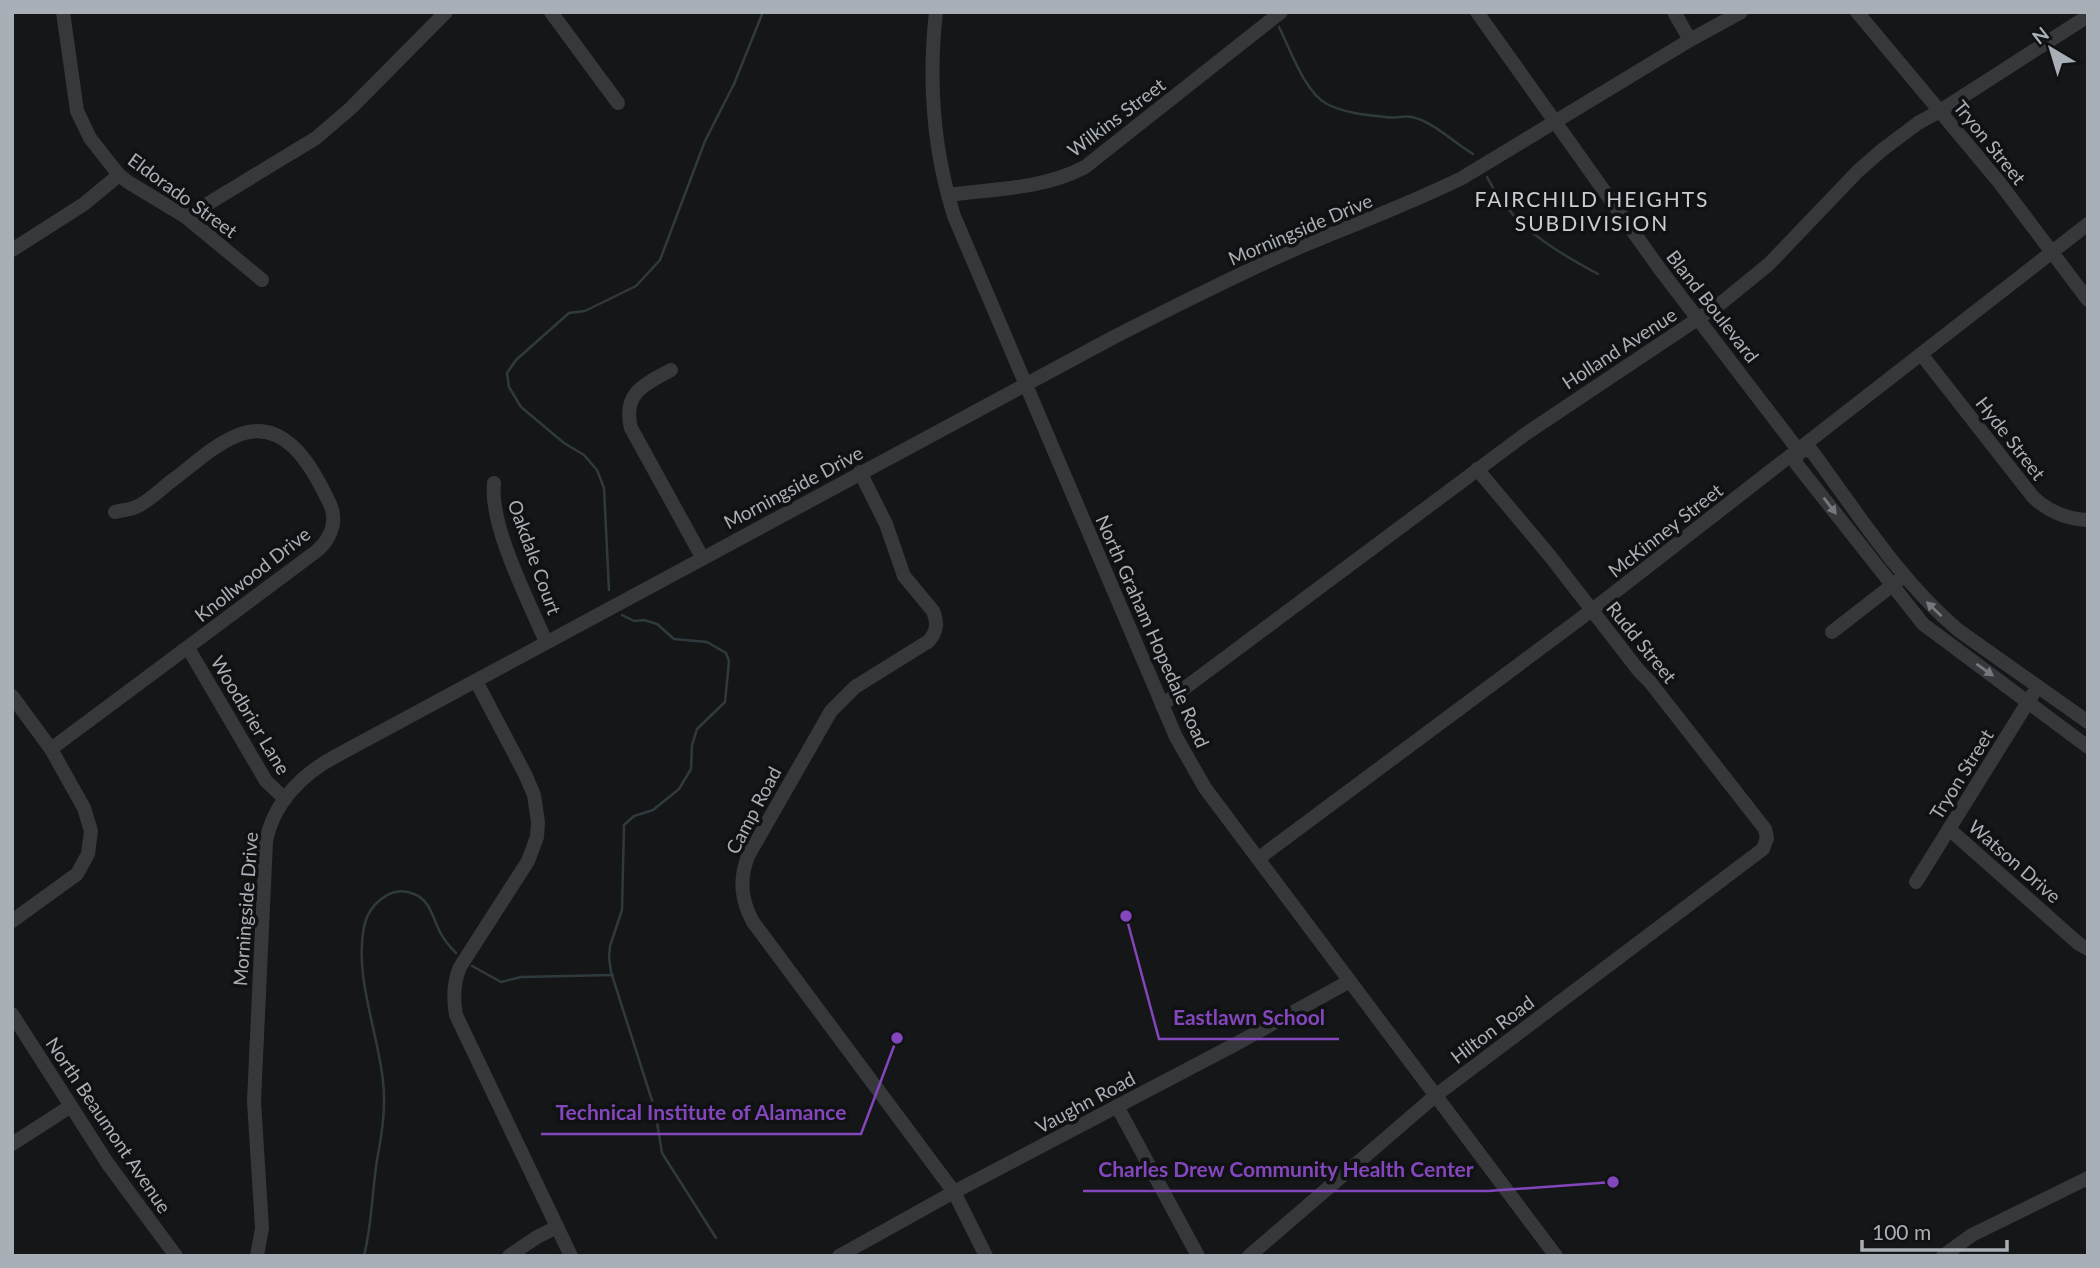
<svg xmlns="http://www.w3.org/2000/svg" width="2100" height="1268" font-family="Lato,sans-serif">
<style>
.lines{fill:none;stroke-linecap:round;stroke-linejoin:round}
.stream{stroke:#2f3a3f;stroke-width:2.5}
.minor{stroke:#37383c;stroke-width:14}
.oneway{fill:#75797f}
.labels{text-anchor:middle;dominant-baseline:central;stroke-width:7;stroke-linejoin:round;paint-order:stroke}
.street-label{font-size:19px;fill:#a8afb6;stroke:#101112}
.neighbourhood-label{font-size:21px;letter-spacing:2px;fill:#c9cdd3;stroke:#101112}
.leader{fill:none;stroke:#8446bd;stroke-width:2.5}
.callout-dot{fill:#8446bd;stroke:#101112;stroke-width:2.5}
.callout-label{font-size:21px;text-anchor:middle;font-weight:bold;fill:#8446bd;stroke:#101112;stroke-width:7;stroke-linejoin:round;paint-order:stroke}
</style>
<rect width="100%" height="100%" fill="#151617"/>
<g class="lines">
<g class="stream">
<path d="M 1279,27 C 1290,49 1305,93 1327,104 C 1344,113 1367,115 1385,117 C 1394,119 1404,115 1412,117 C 1434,122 1454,143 1473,154"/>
<path d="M 1487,177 C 1510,224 1553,250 1598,274"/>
<polyline points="609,590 604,488 597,470 584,455 564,443 521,407 509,387 507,373 516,360 569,313 585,311 636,286 660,260 705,141 734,84 763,12"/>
<polyline points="622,615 634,621 644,620 657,624 674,639 707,642 726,653 729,661 725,702 697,729 692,745 691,769 679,789 653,810 634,816 624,825 622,910 610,946 609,957 611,972 655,1110 662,1153 716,1238"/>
<polyline points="472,966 501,982 521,977 613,975"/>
<path d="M 364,1256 C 372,1224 372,1192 377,1160 C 382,1134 386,1108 383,1081 C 378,1032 354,976 364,927 C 368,905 391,884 414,894 C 431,901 432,917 440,932 C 444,940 450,947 456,953"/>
</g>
<g class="minor">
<polyline points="63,12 77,111 90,138 119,175 128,182 186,217 262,280"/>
<polyline points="551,12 618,103"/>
<path d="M 936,12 C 928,82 933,149 954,216 L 1176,737 L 1205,788 L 1556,1256"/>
<polyline points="1477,12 1659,268 1799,451"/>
<polyline points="1674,12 1690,40"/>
<polyline points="1857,12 1999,182 2088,300"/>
<path d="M 948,195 C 993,189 1044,189 1085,167 L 1281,12"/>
<polyline points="186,217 316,138 351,108 446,12"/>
<polyline points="12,250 84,204 119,175"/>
<path d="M 1921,354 L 2033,497 C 2049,512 2066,519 2088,520"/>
<path d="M 671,370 C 645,384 622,393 631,428 L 702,557"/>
<polyline points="1799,451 1795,462 1923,624 2088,747"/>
<path d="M 1799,451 L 1811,450 C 1856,511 1900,581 1958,630 L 2088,722"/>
<path d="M 860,472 L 886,524 L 904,576 L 933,611 C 938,623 937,631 929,641 L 855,687 L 831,711 L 748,856 C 739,880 741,900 753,922 L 954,1192 L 986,1256"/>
<path d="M 494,483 C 489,525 529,602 546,642"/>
<polyline points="1832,632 1899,580"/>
<polyline points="188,648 266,781 285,799"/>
<path d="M 476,681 L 525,774 L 534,795 L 538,822 L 537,837 L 528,861 L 460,967 C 453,983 453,998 456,1015 L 571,1256"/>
<polyline points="12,696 51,749 84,808 91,831 88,854 77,874 12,921"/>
<polyline points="1162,705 1524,435 1720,304 1769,264 1858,171 1882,150 1918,123 1940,111 2088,16"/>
<path d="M 51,749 L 318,550 C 332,537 338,519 329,502 C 312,466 284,415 236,436 C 212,446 191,467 170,482 C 160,490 148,502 136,507 C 129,510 122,510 115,512"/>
<polyline points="1949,829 2079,944 2088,949"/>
<polyline points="1259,858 1592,610 2088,224"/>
<polyline points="1916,882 2033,694"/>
<polyline points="12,1014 108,1164 176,1256"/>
<polyline points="1117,1106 1198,1256"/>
<polyline points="12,1144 71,1106"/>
<path d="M 257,1256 L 262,1228 L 254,1101 L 266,842 C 273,803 302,774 336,756 L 1114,337 C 1173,307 1232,277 1293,250 C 1350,226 1407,205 1462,178 L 1690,40 L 1741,12"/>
<polyline points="509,1256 537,1237 557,1227"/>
<polyline points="839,1256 954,1192 1234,1045 1348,982"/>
<polyline points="1249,1256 1435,1096 1763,849 1767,838 1765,829 1650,682 1639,671 1550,556 1477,469"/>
<polyline points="1943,1256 1972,1235 2088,1178"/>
</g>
</g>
<defs><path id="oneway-solid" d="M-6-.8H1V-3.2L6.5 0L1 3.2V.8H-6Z" transform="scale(1.75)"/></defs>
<g class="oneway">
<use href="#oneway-solid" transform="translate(1830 506) rotate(53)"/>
<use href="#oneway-solid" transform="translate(1934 609) rotate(-136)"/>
<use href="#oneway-solid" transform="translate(1985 670) rotate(35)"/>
</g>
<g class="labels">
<g class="street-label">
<text transform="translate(1116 117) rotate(-37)">Wilkins Street</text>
<text transform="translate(1990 142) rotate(51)">Tryon Street</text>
<text transform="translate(183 195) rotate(36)">Eldorado Street</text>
<text transform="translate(1300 229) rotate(-23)">Morningside Drive</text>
<text transform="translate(1713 306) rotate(52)">Bland Boulevard</text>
<text transform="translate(1619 348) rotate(-33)">Holland Avenue</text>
<text transform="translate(2011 438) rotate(52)">Hyde Street</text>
<text transform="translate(793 487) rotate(-28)">Morningside Drive</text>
<text transform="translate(1665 530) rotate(-38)">McKinney Street</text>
<text transform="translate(535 557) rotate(70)">Oakdale Court</text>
<text transform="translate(252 574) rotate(-38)">Knollwood Drive</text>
<text transform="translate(1153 631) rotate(66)">North Graham Hopedale Road</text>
<text transform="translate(1642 642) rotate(51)">Rudd Street</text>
<text transform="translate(251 715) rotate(59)">Woodbrier Lane</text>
<text transform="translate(1961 774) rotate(-58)">Tryon Street</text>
<text transform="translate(753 810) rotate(-62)">Camp Road</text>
<text transform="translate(2015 861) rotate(41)">Watson Drive</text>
<text transform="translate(245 909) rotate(-86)">Morningside Drive</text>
<text transform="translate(1492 1029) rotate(-37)">Hilton Road</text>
<text transform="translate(1085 1102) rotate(-28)">Vaughn Road</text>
<text transform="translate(109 1125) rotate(56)">North Beaumont Avenue</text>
</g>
<g class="neighbourhood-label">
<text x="1592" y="198">FAIRCHILD HEIGHTS<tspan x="1592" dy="24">SUBDIVISION</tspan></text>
</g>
</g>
<path class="leader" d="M1126 916L1159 1039H1339M897 1038L861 1134H541M1613 1182L1488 1191H1083"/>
<g class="callout-dot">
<circle cx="1126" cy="916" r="7"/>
<circle cx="897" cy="1038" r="7"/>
<circle cx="1613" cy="1182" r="7"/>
</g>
<g class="callout-label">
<text x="1249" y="1025">Eastlawn School</text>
<text x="701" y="1120">Technical Institute of Alamance</text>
<text x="1286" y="1177">Charles Drew Community Health Center</text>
</g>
<rect width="2100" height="1268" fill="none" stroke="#a8afb6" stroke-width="28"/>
<g transform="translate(2051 49) rotate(322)" stroke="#101112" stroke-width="5" paint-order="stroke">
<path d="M0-5L12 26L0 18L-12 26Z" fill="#a8afb6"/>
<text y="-10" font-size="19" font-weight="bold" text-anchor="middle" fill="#a8afb6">N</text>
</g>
<path d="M1862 1240v10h145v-10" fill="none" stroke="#a8afb6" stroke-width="3.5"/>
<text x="1872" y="1240" font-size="21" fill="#a8afb6" stroke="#101112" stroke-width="5" paint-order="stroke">100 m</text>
</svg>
